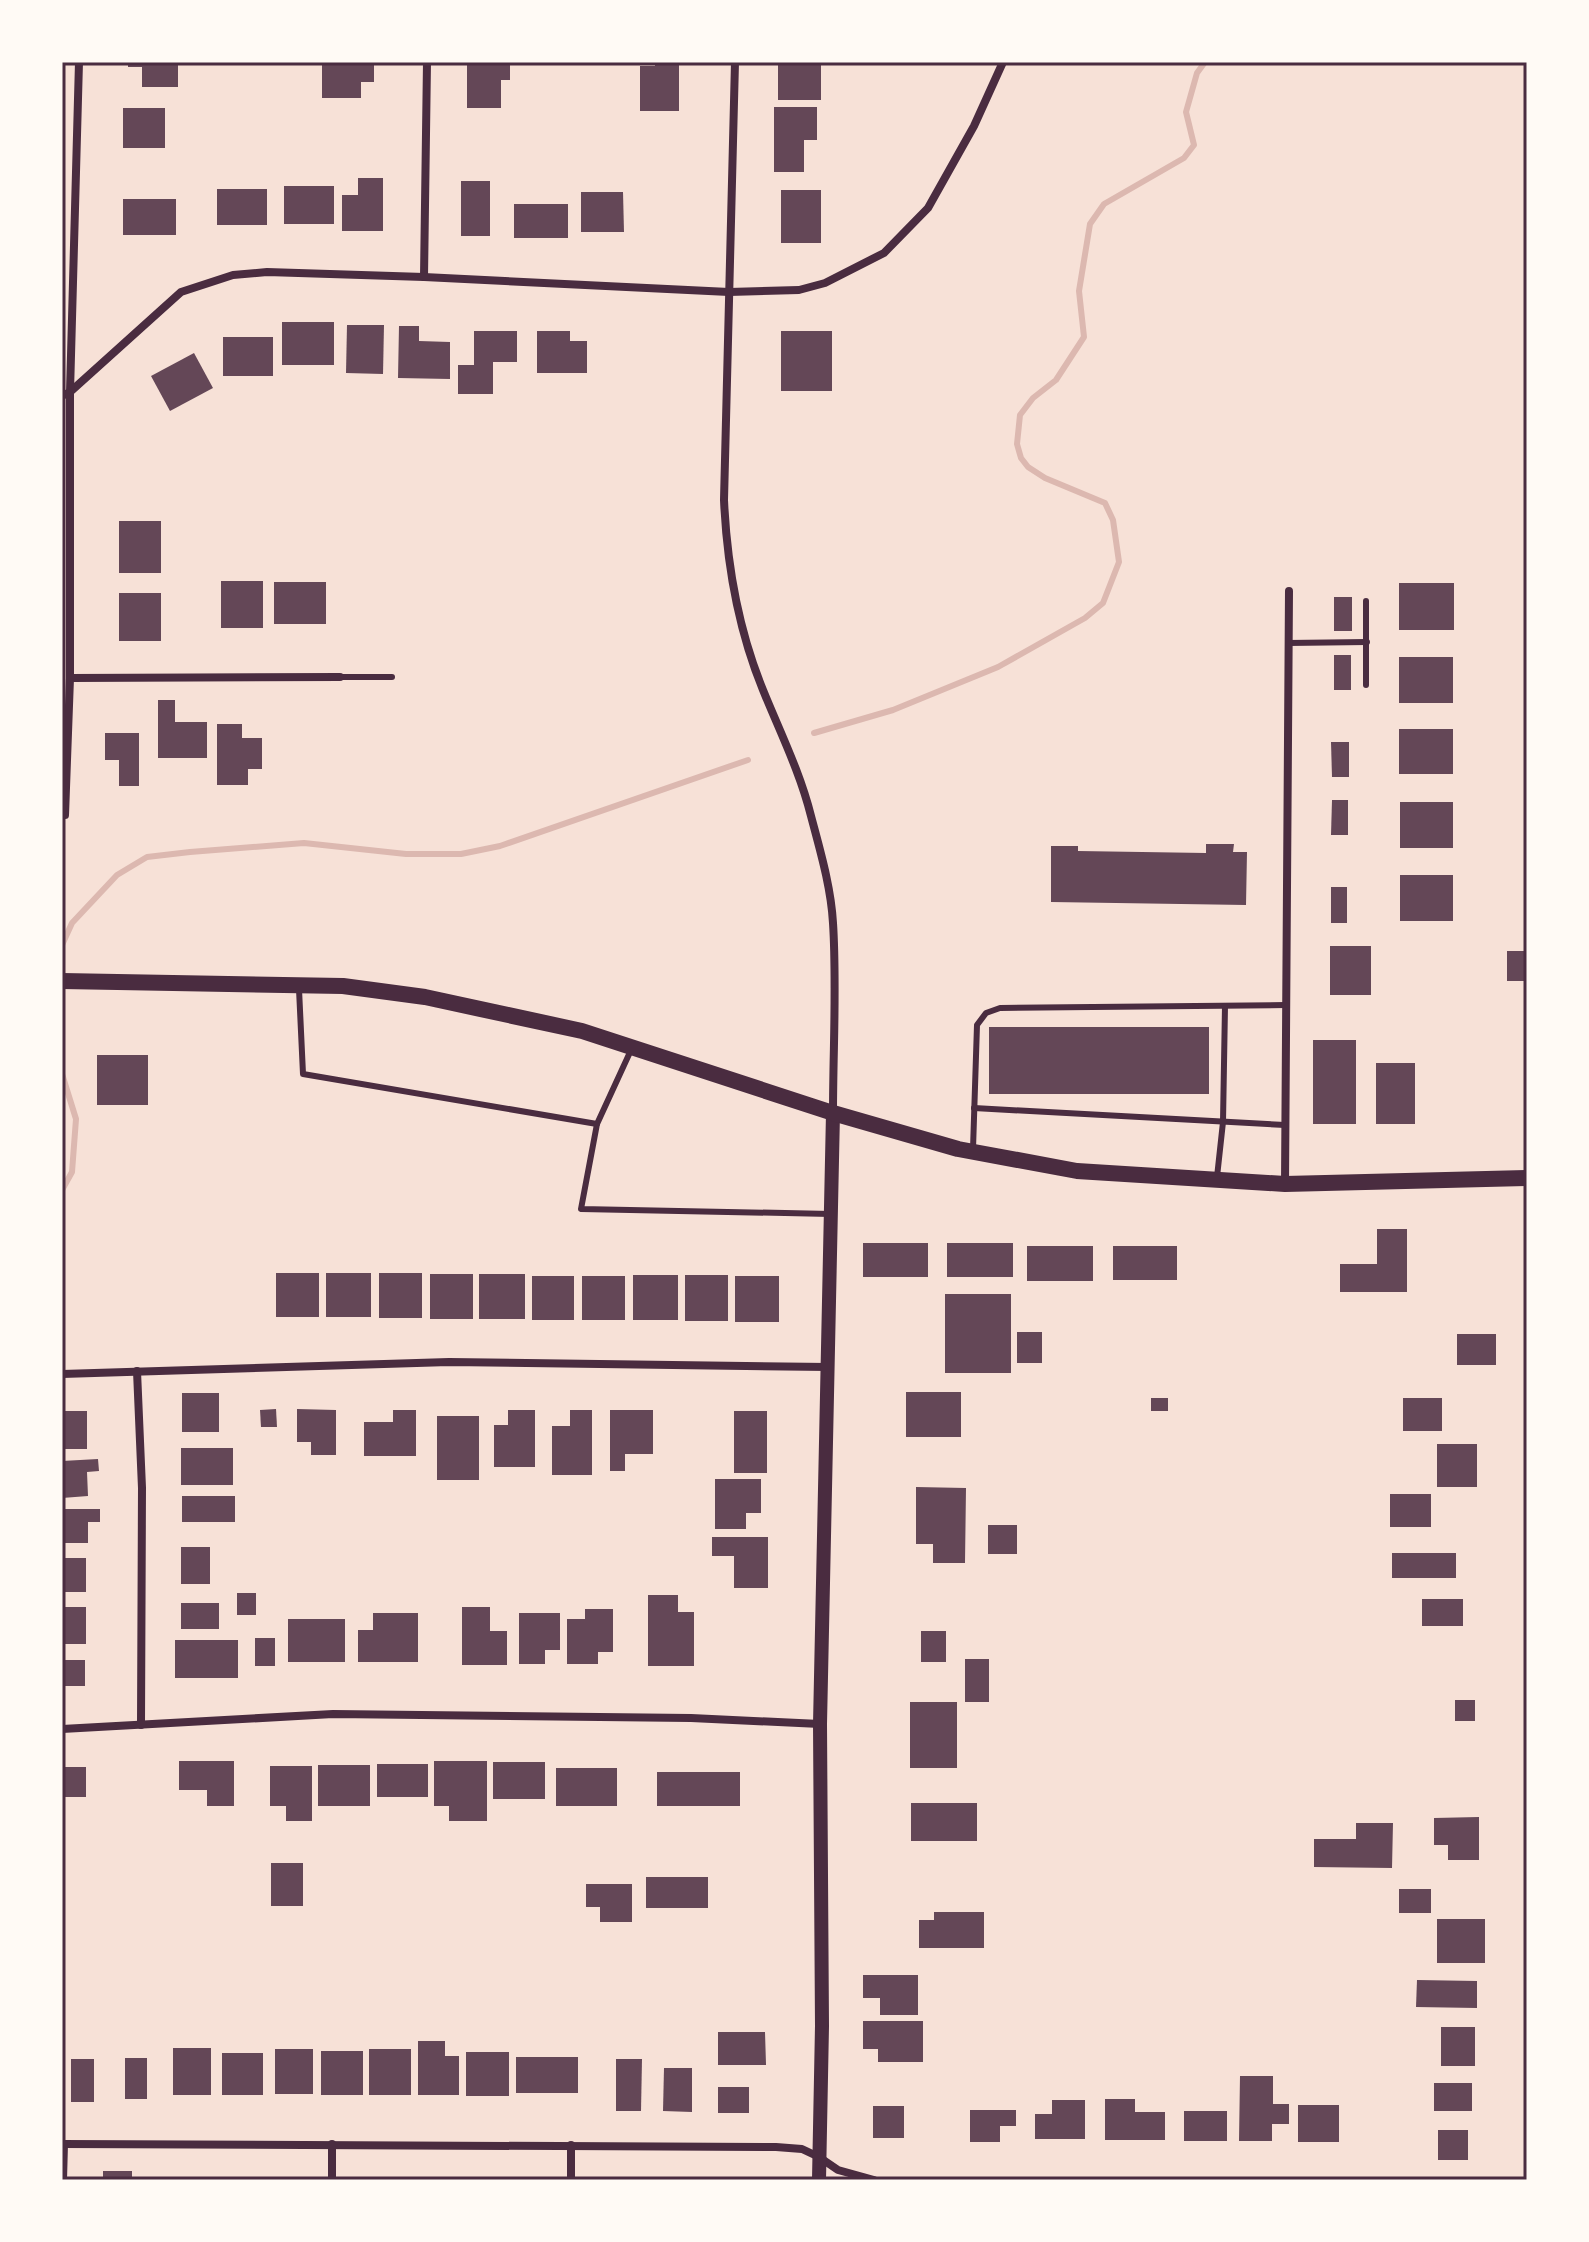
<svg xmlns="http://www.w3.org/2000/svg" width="1589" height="2242" font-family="'Crimson Pro',serif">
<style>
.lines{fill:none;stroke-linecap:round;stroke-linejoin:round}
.stream{stroke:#dcb8b0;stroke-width:6}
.building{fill:#644757}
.service{stroke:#4a2c40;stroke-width:6}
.minor{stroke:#4a2c40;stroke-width:8}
.tertiary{stroke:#4a2c40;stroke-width:14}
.secondary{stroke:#4a2c40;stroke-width:16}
.neatline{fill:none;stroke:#4a2c40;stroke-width:3}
</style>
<rect width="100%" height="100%" fill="#f7e1d7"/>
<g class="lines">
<g class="stream">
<polyline points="814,733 893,710 998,667 1085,618 1103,603 1119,562 1113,520 1105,503 1045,478 1028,467 1021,458 1017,444 1020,415 1033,398 1056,380 1084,337 1079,291 1090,224 1104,204 1184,158 1194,145 1186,112 1197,73 1205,62"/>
<polyline points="62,945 72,923 117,875 147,857 190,852 304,843 406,854 461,854 500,846 748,760"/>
<polyline points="62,1074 76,1119 72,1172 62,1190"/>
</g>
</g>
<g class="building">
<polygon points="128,62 178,62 178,87 142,87 142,67 128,67"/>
<polygon points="322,62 374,62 374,82 361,82 361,98 322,98"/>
<polygon points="467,62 510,62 510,80 501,80 501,108 467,108"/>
<polygon points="655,62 679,62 679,111 640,111 640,66 655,66"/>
<rect x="778" y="62" width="43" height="38"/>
<polygon points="774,107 817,107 817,140 804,140 804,172 774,172"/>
<rect x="123" y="108" width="42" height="40"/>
<polygon points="358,178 383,178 383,231 342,231 342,195 358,195"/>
<rect x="461" y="181" width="29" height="55"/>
<rect x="284" y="186" width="50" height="38"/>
<rect x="217" y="189" width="50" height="36"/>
<rect x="781" y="190" width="40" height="53"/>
<polygon points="581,192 623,192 624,232 581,232"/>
<rect x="123" y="199" width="53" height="36"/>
<rect x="514" y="204" width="54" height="34"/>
<rect x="282" y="322" width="52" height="43"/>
<polygon points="347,325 384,325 383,374 346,373"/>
<polygon points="399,326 419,326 419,341 450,342 450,379 398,378"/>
<polygon points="474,331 517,331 517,362 493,362 493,394 458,394 458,365 474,365"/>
<polygon points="537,331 570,331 570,341 587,341 587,373 537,373"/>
<rect x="781" y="331" width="51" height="60"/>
<rect x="223" y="337" width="50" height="39"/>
<polygon points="194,353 213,388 170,411 151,376"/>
<rect x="119" y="521" width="42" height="52"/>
<rect x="221" y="581" width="42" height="47"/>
<rect x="274" y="582" width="52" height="42"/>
<rect x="1399" y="583" width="55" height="47"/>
<rect x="119" y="593" width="42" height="48"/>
<rect x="1334" y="597" width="18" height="34"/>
<rect x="1334" y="655" width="17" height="35"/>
<rect x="1399" y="657" width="54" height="46"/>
<polygon points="158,700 175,700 175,722 207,722 207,758 158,758"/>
<polygon points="217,724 242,724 242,738 262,738 262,769 248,769 248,785 217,785"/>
<rect x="1399" y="729" width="54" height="45"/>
<polygon points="105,733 139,733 139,786 119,786 119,760 105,760"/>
<polygon points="1331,742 1349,742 1349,777 1332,777"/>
<polygon points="1332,800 1348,800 1348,835 1331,835"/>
<rect x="1400" y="802" width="53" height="46"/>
<polygon points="1206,844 1234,844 1233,852 1247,852 1246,905 1051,902 1051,846 1078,846 1078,851 1206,853"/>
<rect x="1400" y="875" width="53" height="46"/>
<rect x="1331" y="887" width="16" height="36"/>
<rect x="1330" y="946" width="41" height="49"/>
<rect x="1507" y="951" width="20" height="30"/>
<rect x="989" y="1027" width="220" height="67"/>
<rect x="1313" y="1040" width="43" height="84"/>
<rect x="97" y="1055" width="51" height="50"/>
<rect x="1376" y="1063" width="39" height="61"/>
<polygon points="1377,1229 1407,1229 1407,1292 1340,1292 1340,1264 1377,1264"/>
<rect x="863" y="1243" width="65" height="34"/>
<rect x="947" y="1243" width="66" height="34"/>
<rect x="1027" y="1246" width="66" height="35"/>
<rect x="1113" y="1246" width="64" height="34"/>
<rect x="276" y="1273" width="43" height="44"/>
<rect x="326" y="1273" width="45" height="44"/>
<rect x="379" y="1273" width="43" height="45"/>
<rect x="430" y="1274" width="43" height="45"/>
<rect x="479" y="1274" width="46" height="45"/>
<rect x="633" y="1275" width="45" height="45"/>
<rect x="685" y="1275" width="43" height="46"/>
<rect x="532" y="1276" width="42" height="44"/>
<rect x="582" y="1276" width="43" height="44"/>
<rect x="735" y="1276" width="44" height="46"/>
<rect x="945" y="1294" width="66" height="79"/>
<rect x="1017" y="1332" width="25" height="31"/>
<rect x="1457" y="1334" width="39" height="31"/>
<rect x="906" y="1392" width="55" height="45"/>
<rect x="182" y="1393" width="37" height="39"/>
<rect x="1151" y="1398" width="17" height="13"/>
<rect x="1403" y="1398" width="39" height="33"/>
<polygon points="276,1409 277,1427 261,1427 260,1410"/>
<polygon points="297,1409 336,1410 336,1455 311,1455 311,1442 297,1442"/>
<polygon points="393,1410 416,1410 416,1456 364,1456 364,1422 393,1422"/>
<polygon points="508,1410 535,1410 535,1467 494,1467 494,1425 508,1425"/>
<polygon points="570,1410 592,1410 592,1475 552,1475 552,1426 570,1426"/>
<polygon points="610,1410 653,1410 653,1454 625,1454 625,1471 610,1471"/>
<rect x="62" y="1411" width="25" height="38"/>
<rect x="734" y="1411" width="33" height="62"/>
<rect x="437" y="1416" width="42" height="64"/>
<rect x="1437" y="1444" width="40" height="43"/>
<rect x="181" y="1448" width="52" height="37"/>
<polygon points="98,1459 99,1471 87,1472 88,1496 62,1498 62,1461"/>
<polygon points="715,1479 761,1479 761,1513 746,1513 746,1529 715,1529"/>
<polygon points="916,1487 966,1488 965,1563 933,1563 933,1544 916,1544"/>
<rect x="1390" y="1494" width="41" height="33"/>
<rect x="182" y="1496" width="53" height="26"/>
<polygon points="62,1509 100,1509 100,1522 88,1522 88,1543 62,1543"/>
<rect x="988" y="1525" width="29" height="29"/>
<polygon points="712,1537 768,1537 768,1588 734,1588 734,1556 712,1556"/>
<rect x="181" y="1547" width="29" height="37"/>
<rect x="1392" y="1553" width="64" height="25"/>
<rect x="62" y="1558" width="24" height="34"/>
<rect x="237" y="1593" width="19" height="22"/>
<polygon points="648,1595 678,1595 678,1612 694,1612 694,1666 648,1666"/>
<rect x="1422" y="1599" width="41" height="27"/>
<rect x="181" y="1603" width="38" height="26"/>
<rect x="62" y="1607" width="24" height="37"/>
<polygon points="462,1607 490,1607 490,1631 507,1631 507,1665 462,1665"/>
<polygon points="585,1609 613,1609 613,1652 598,1652 598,1664 567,1664 567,1619 585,1619"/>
<polygon points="373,1613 418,1613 418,1662 358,1662 358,1630 373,1630"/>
<polygon points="519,1613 560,1613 560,1650 545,1650 545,1664 519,1664"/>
<rect x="288" y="1619" width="57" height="43"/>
<rect x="921" y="1631" width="25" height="31"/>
<rect x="255" y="1638" width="20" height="28"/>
<rect x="175" y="1640" width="63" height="38"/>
<rect x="965" y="1659" width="24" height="43"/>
<rect x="62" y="1660" width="23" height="26"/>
<rect x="1455" y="1700" width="20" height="21"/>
<rect x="910" y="1702" width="47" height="66"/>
<polygon points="179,1761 234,1761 234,1806 207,1806 207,1790 179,1790"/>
<polygon points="434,1761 487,1761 487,1821 449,1821 449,1806 434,1806"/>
<rect x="493" y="1762" width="52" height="37"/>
<rect x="377" y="1764" width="51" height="33"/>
<rect x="318" y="1765" width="52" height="41"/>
<polygon points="270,1766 312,1766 312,1821 286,1821 286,1806 270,1806"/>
<rect x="62" y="1767" width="24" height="30"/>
<rect x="556" y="1768" width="61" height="38"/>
<rect x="657" y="1772" width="83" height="34"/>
<rect x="911" y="1803" width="66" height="38"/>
<polygon points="1479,1817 1479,1860 1448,1860 1448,1845 1434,1845 1434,1818"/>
<polygon points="1356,1823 1393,1823 1392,1868 1314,1867 1314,1839 1356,1839"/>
<rect x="271" y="1863" width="32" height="43"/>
<rect x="646" y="1877" width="62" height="31"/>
<polygon points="586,1884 632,1884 632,1922 600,1922 600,1907 586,1907"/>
<rect x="1399" y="1889" width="32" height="24"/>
<polygon points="934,1912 984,1912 984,1948 919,1948 919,1920 934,1920"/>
<rect x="1437" y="1919" width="48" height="44"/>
<polygon points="863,1975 918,1975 918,2015 880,2015 880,1998 863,1998"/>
<polygon points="1417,1980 1477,1981 1477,2008 1416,2007"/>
<polygon points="863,2021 923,2021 923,2062 878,2062 878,2049 863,2049"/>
<rect x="1441" y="2027" width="34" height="39"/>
<polygon points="718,2032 765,2032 766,2065 718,2065"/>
<polygon points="418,2041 445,2041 445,2056 459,2056 459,2095 418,2095"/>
<rect x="173" y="2048" width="38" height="47"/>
<rect x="275" y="2049" width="38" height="45"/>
<rect x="369" y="2049" width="42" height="46"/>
<rect x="321" y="2051" width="42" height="44"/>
<rect x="466" y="2052" width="43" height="44"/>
<rect x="222" y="2053" width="41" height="42"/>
<rect x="516" y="2057" width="62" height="36"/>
<rect x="125" y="2058" width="22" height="41"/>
<rect x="71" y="2059" width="23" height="43"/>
<polygon points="616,2059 642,2059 641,2111 616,2111"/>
<polygon points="664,2068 692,2068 692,2112 663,2111"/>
<polygon points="1240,2076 1273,2076 1273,2104 1289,2104 1289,2124 1272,2124 1272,2141 1239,2141"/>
<rect x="1434" y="2083" width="38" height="28"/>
<rect x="718" y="2087" width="31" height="26"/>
<polygon points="1105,2099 1135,2099 1135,2112 1165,2112 1165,2140 1105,2140"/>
<polygon points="1052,2100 1085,2100 1085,2139 1035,2139 1035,2114 1052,2114"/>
<rect x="1298" y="2105" width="41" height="37"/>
<rect x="873" y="2106" width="31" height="32"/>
<polygon points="970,2110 1016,2110 1016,2126 1000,2126 1000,2142 970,2142"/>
<rect x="1184" y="2111" width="43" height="30"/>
<rect x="1438" y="2130" width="30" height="30"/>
<rect x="103" y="2171" width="29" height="9"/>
</g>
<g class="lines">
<g class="service">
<polyline points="1366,601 1366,685"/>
<polyline points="1288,643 1367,642"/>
<polyline points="340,677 392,677"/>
<polyline points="299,989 303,1074 597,1124 581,1209 831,1214"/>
<polyline points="974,1108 1285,1125"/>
<polyline points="597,1124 631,1050"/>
<polyline points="973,1149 977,1025 986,1013 1000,1008 1286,1005"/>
<polyline points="1217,1177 1223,1122 1225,1006"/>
</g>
<g class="minor">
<path d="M 735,62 L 724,500 C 727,566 738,629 763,690 C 780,732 800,772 811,816 C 820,850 831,887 833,923 C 837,985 833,1050 833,1112"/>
<polyline points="424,277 427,62"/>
<polyline points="62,396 70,392 181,292 233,275 267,272 424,277 729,292 799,290 825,283 884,253 928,208 974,126 1003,62"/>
<polyline points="70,678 340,677"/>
<polyline points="65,815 70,678 70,392 79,62"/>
<polyline points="1285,1184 1289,591"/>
<polyline points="137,1371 142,1488 141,1725"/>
<polyline points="62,1374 449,1362 828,1367"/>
<polyline points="62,1729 333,1714 691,1718 820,1724"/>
<polyline points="62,2144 776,2147 802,2149 819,2157 838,2170 874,2180"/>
<polyline points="63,2180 64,2144"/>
<polyline points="332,2180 332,2144"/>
<polyline points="571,2180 571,2145"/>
</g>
<polyline class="tertiary" points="819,2180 822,2026 820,1724 833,1113"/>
<polyline class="secondary" points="62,981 343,986 425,997 582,1031 833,1113 958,1149 1077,1171 1285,1184 1527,1178"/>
</g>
<rect width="1589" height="2242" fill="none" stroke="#fffaf5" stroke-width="128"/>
<rect x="64" y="64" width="1461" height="2114" class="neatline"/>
</svg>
